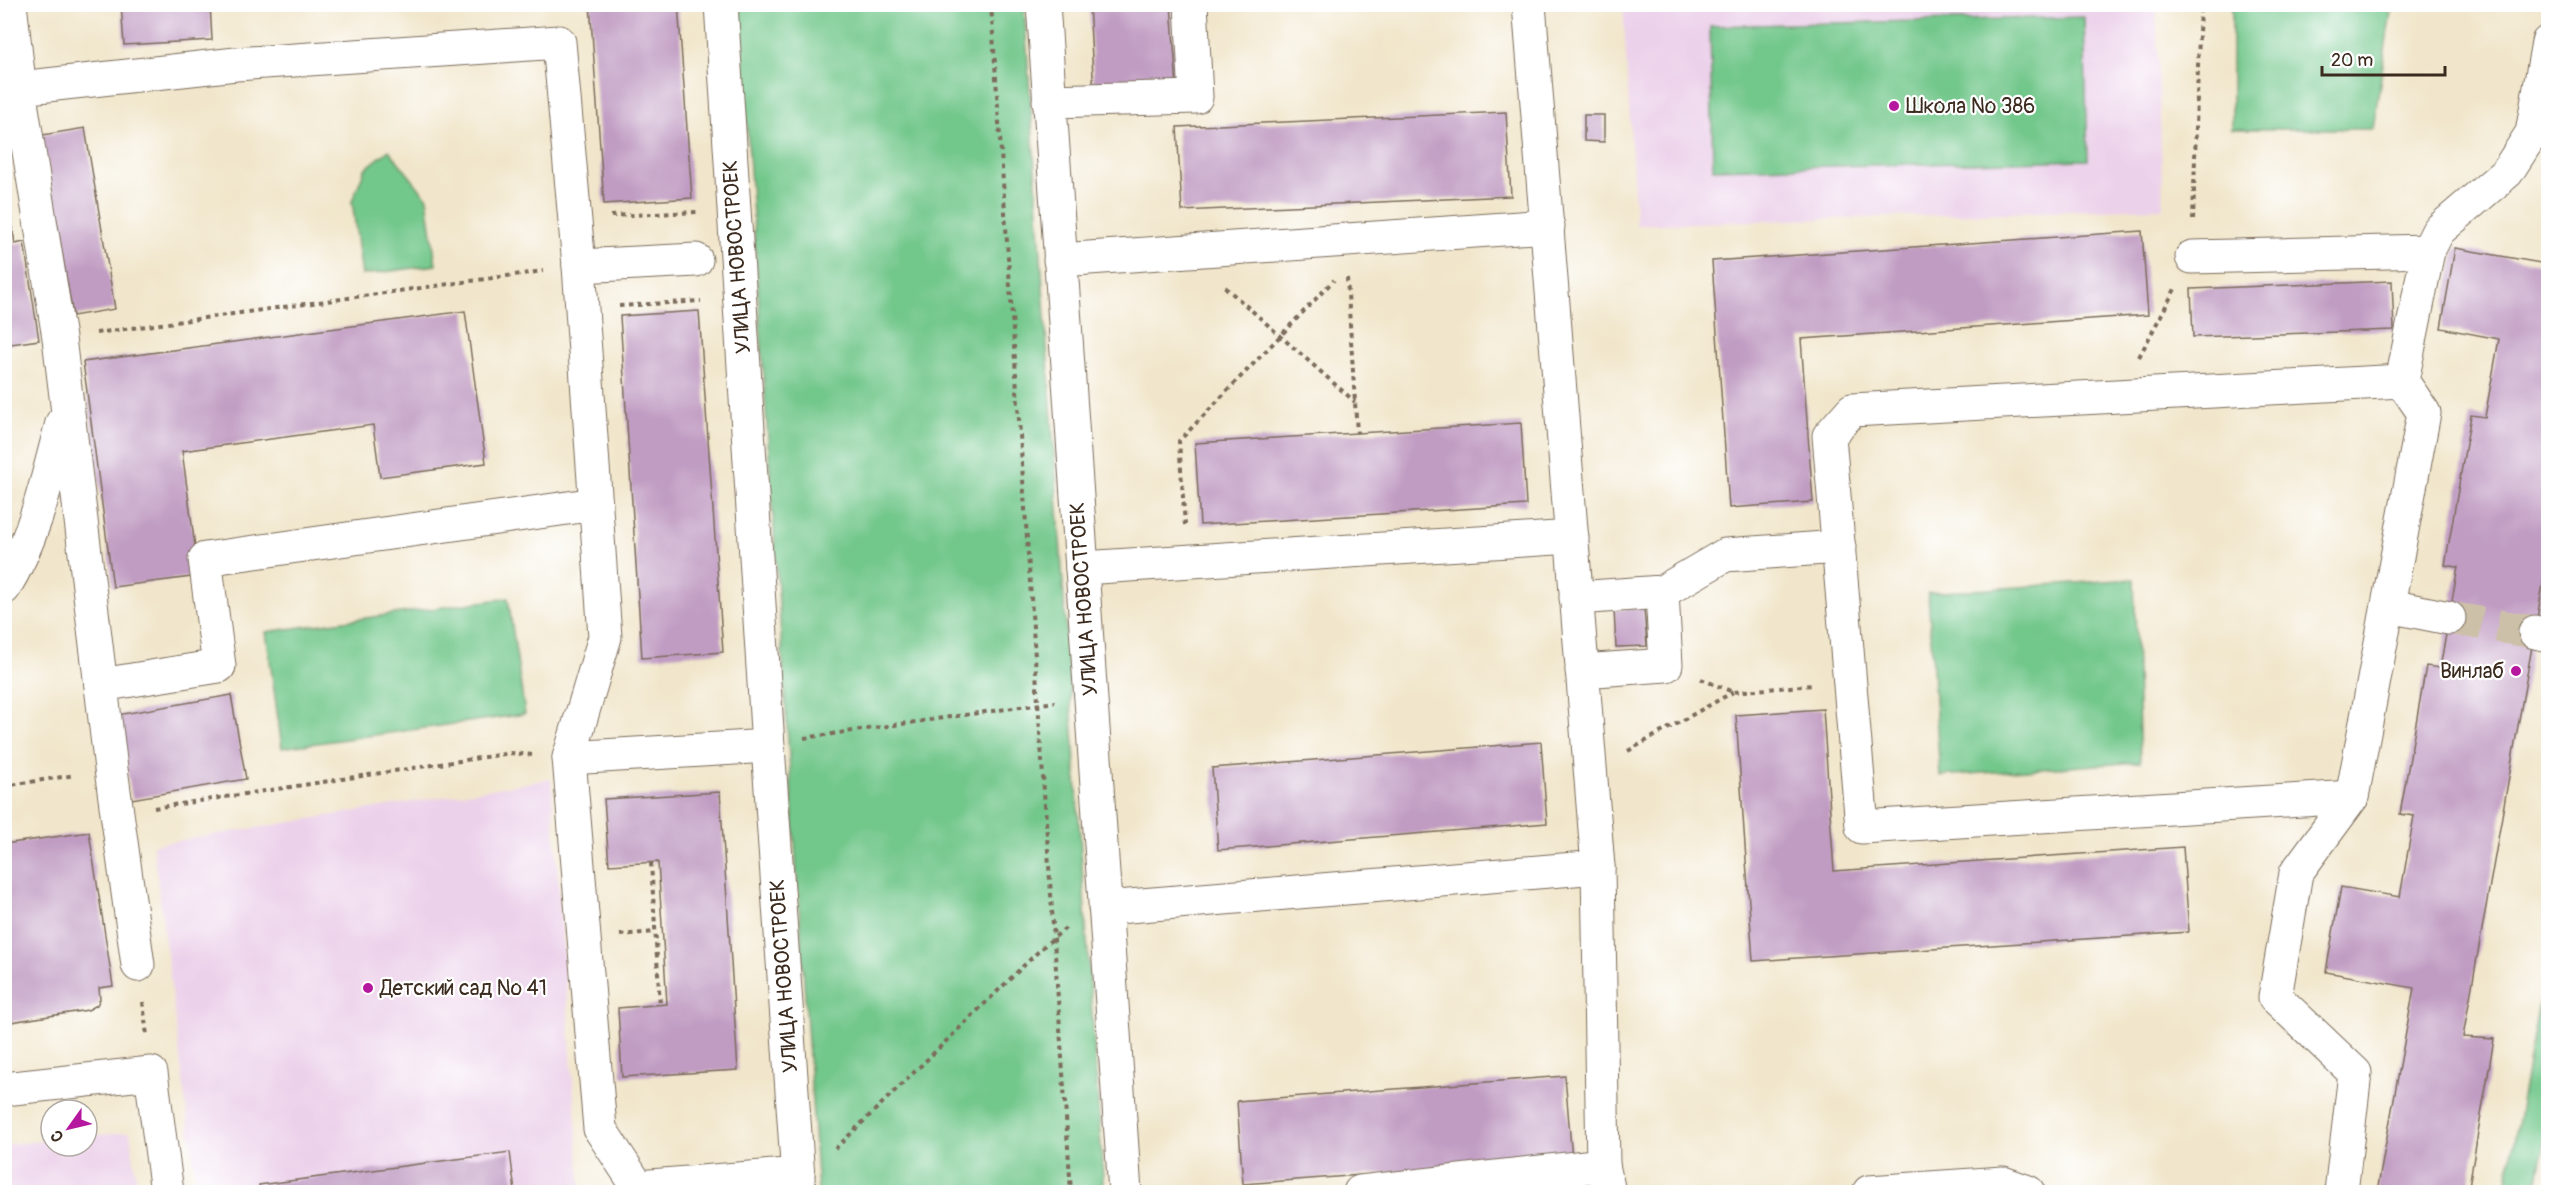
<svg xmlns="http://www.w3.org/2000/svg" width="2553" height="1197" font-family="Pangolin,sans-serif">
<style>
.built{fill:#ecd1ea}
.green{fill:#72c78b;stroke:#567854;stroke-width:1.5}
.building{fill:#c09bc2}
.lines{fill:none;stroke-linecap:round;stroke-linejoin:round}
.minor-tunnel{stroke:#cdc0a8;stroke-width:33;stroke-dasharray:33 16;stroke-linecap:butt}
.minor-casing{stroke:#7b6c5b;stroke-width:35}
.path{stroke:#7b6c5b;stroke-width:4;stroke-dasharray:4.5 4.5;stroke-linecap:butt}
.minor{stroke:#fff;stroke-width:33}
.poi-dot{fill:#b5179e;stroke:#fff;stroke-width:2}
.labels{text-anchor:middle;dominant-baseline:central;stroke-width:4.5;stroke-linejoin:round;paint-order:stroke}
.poi-label{font-size:21px;fill:#3b2a1e;stroke:#fff;text-anchor:start}
.street-label{font-size:21px;fill:#3b2a1e;stroke:#fff}
</style>
<rect width="100%" height="100%" fill="#fff"/>
<filter id="ink" filterUnits="userSpaceOnUse"><feTurbulence type="fractalNoise" baseFrequency=".0167" numOctaves="2"/><feDisplacementMap in="SourceGraphic" scale="12" xChannelSelector="R" yChannelSelector="G"/><feConvolveMatrix kernelMatrix="1 2 1 2 8 2 1 2 1" color-interpolation-filters="sRGB"/></filter>
<filter id="wash" filterUnits="userSpaceOnUse"><feTurbulence type="fractalNoise" baseFrequency=".008" numOctaves="4" result="noise"/><feDisplacementMap in="SourceGraphic" scale="24" xChannelSelector="R" yChannelSelector="G"/><feGaussianBlur stdDeviation="1.35" result="paint"/><feColorMatrix in="noise" values="0 0 0 0 0 0 0 0 0 0 0 0 0 0 0 0 0 1.4 0 .05"/><feComposite in="paint" operator="in"/></filter>
<g filter="url(#wash)">
<rect width="100%" height="100%" fill="#f1e6cb"/>
<g class="built">
<polygon points="1623,5 2156,5 2163,208 1636,225"/>
<polygon points="551,779 581,1192 197,1192 153,845"/>
<polygon points="130,1132 138,1192 5,1192 5,1145 51,1140 51,1146 87,1146 87,1136"/>
</g>
<g class="green">
<polygon points="739,5 1024,5 1104,1192 818,1192"/>
<polygon points="2232,5 2392,5 2373,129 2232,129"/>
<polygon points="2084,17 2088,160 1713,169 1710,26"/>
<polygon points="389,150 427,198 436,265 362,275 352,201 365,169"/>
<polygon points="2134,579 2140,762 1940,776 1928,593"/>
<polygon points="508,598 525,714 282,748 266,632"/>
<polygon points="2548,953 2548,1117 2535,1192 2505,1192"/>
</g>
<g id="blocks">
<g class="building">
<polygon points="121,4 210,4 212,40 124,45"/>
<polygon points="590,4 678,4 692,198 604,204"/>
<polygon points="1089,4 1171,4 1177,88 1094,94"/>
<polygon points="1506,112 1511,196 1182,211 1177,127"/>
<polygon points="1584,115 1604,115 1604,142 1584,141"/>
<polygon points="85,128 115,309 73,316 42,135"/>
<polygon points="4,209 10,209 15,244 24,242 39,340 4,345"/>
<polygon points="2142,231 2148,315 1801,339 1813,502 1729,508 1712,261"/>
<polygon points="2455,248 2546,264 2548,255 2548,556 2463,1037 2494,1039 2468,1192 2377,1192 2414,988 2326,972 2341,887 2400,897 2414,816 2400,814 2426,666 2440,668 2458,567 2445,565 2471,415 2485,417 2499,339 2441,328"/>
<polygon points="2392,281 2394,330 2193,337 2191,289"/>
<polygon points="465,311 486,463 380,477 373,425 182,451 199,576 113,587 83,362"/>
<polygon points="699,311 723,652 642,658 620,316"/>
<polygon points="1521,423 1526,505 1200,525 1195,443"/>
<polygon points="1644,608 1647,646 1616,647 1614,610"/>
<polygon points="231,695 246,779 132,799 117,715"/>
<polygon points="1823,709 1834,871 2183,847 2189,932 1753,961 1736,715"/>
<polygon points="1541,742 1547,823 1218,850 1212,768"/>
<polygon points="720,792 738,1070 622,1077 618,1008 667,1004 658,862 609,865 604,799"/>
<polygon points="89,832 113,986 99,988 100,999 97,1005 88,1010 4,1023 4,844"/>
<polygon points="1565,1076 1572,1159 1243,1184 1237,1101"/>
<polygon points="510,1152 515,1192 260,1192 259,1185"/>
</g>
</g>
</g>
<g filter="url(#ink)">
<use href="#blocks" fill-opacity="0" stroke="#7b6c5b" stroke-width="1.5"/>
<g class="lines">
<polyline class="minor-tunnel" points="2449,618 2535,632"/>
<g class="minor-casing">
<g id="minor">
<polyline points="10,4 22,108 59,338 111,769 138,965"/>
<polyline points="721,4 768,746 799,1192"/>
<polyline points="1043,4 1125,1192"/>
<polyline points="1529,4 1598,867 1603,1165 1609,1192"/>
<polyline points="20,88 236,64 559,42 579,266 605,637 569,758 600,1129 638,1187 638,1192"/>
<polyline points="1049,101 1196,97 1191,4"/>
<polyline points="2192,257 2428,251"/>
<polyline points="1060,260 1548,226"/>
<polyline points="579,266 696,260"/>
<polyline points="1082,568 1572,537"/>
<path d="M 4,588 C 35,537 47,480 62,423"/>
<polyline points="1576,598 1662,592 1725,555 1839,547"/>
<polyline points="2389,606 2449,618"/>
<polyline points="2535,632 2548,635"/>
<polyline points="1582,671 1666,665 1662,592"/>
<polyline points="101,685 219,666 205,559 596,504"/>
<polyline points="569,758 768,746"/>
<polyline points="2352,797 1862,827 1829,436 1852,410 2402,381"/>
<polyline points="1105,908 1598,867"/>
<polyline points="4,1089 151,1073 167,1192"/>
<polyline points="638,1187 798,1174"/>
<polyline points="1360,1192 1603,1165"/>
<polyline points="1869,1192 2003,1183 2028,1192"/>
<polyline points="2341,1192 2355,1073 2275,997 2296,873 2352,797 2424,413 2402,381 2428,251 2438,231 2507,172 2532,133 2548,42"/>
</g>
</g>
<g class="path">
<polyline points="991,4 1071,1192"/>
<polyline points="611,216 697,212"/>
<polyline points="2193,220 2200,4"/>
<polyline points="1347,278 1357,433"/>
<polyline points="1225,287 1355,402"/>
<polyline points="619,306 701,301"/>
<polyline points="96,333 543,271"/>
<polyline points="2139,357 2175,289"/>
<polyline points="1185,525 1179,441 1334,280"/>
<polyline points="1701,679 1733,692 1813,685"/>
<polyline points="804,738 1055,702"/>
<polyline points="1628,751 1733,692"/>
<polyline points="4,786 75,775"/>
<polyline points="154,808 511,753 532,755"/>
<polyline points="651,863 660,1005"/>
<polyline points="620,935 655,932"/>
<polyline points="143,1002 147,1036"/>
<polyline points="835,1149 1044,946 1068,926"/>
</g>
<use href="#minor" class="minor"/>
</g>
</g>
<g class="poi-dot">
<circle cx="1894" cy="106" r="6"/>
<circle cx="2516" cy="671" r="6"/>
<circle cx="368" cy="988" r="6"/>
</g>
<g class="labels">
<g class="poi-label">
<text x="1906" y="106">Школа № 386</text>
<text x="2504" y="671" text-anchor="end">Винлаб</text>
<text x="380" y="988">Детский сад № 41</text>
</g>
<g class="street-label">
<text transform="translate(737 257) rotate(-94)">УЛИЦА НОВОСТРОЕК</text>
<text transform="translate(1084 599) rotate(-94)">УЛИЦА НОВОСТРОЕК</text>
<text transform="translate(784 976) rotate(-94)">УЛИЦА НОВОСТРОЕК</text>
</g>
</g>
<rect width="2553" height="1197" fill="none" stroke="#fff" stroke-width="24"/>
<g transform="translate(69 1128) rotate(236)"><circle r="28" fill="#ffffff" stroke="#b1aaa5" stroke-width="1.5"/>
<path d="M0-4.5L10 22L0 15L-10 22Z" fill="#b5179e"/>
<text y="-9" font-size="16" font-weight="bold" text-anchor="middle" fill="#3b2a1e">С</text>
</g>
<path d="M2322 66v9h123v-9" fill="none" stroke="#3b2a1e" stroke-width="3"/>
<text x="2331" y="66" font-size="18" fill="#3b2a1e" stroke="#ffffff" stroke-width="4.5" paint-order="stroke">20 m</text>
</svg>
